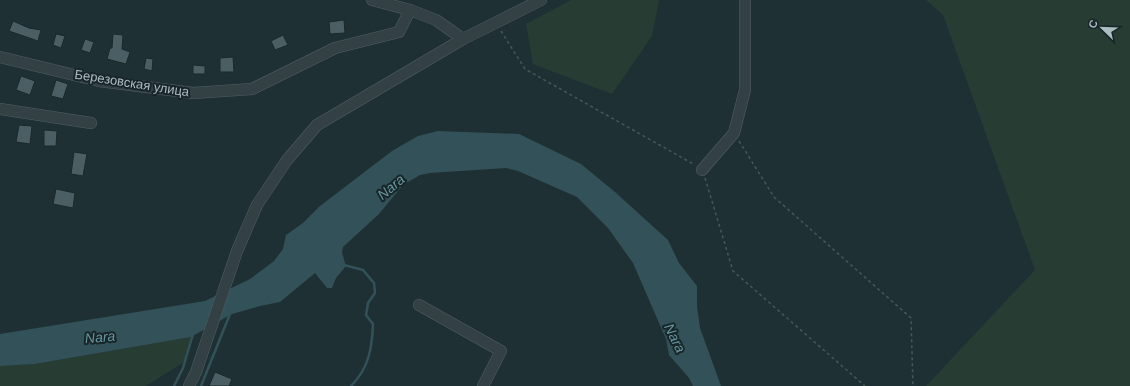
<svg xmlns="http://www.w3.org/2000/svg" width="1130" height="386" font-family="Arial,sans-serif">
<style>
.green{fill:#273c33}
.water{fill:#325158}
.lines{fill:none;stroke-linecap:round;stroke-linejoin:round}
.stream{stroke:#325158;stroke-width:2.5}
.building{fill:#4a5e63;stroke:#1a282b}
.minor-casing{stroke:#505f63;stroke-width:12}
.path{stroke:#455853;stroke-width:1.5;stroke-dasharray:3 3;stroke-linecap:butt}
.minor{stroke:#334145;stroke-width:11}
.labels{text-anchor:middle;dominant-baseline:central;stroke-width:4;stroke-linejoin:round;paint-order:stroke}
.street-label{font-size:13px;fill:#acbdc2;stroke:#182629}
.water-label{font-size:14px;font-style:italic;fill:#6696a0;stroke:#182629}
</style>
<rect width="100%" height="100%" fill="#1f3034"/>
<g class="green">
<polygon points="571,0 659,0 652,36 612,94 533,64 526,24"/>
<polygon points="926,0 1130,0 1130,386 926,386 1035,270 943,15"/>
<polygon points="191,337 184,362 146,386 0,386 0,366 35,364"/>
</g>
<polygon class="water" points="438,131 519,134 581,164 615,192 668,240 679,263 697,286 697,307 700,328 721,386 693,386 689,378 669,355 666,339 633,263 608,228 577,197 518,171 506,168 430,173 420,175 403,185 379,214 343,247 342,253 346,266 336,278 332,288 327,288 315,273 280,302 260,306 232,314 191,337 35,364 0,366 0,334 205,301 250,279 274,261 283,249 286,235 303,223 320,206 392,151 418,136"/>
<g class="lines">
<g class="stream">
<path d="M 344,265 L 363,270 L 374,283 L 375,293 L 368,303 L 366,315 L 373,324 C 372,348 369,368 351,386"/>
<polyline points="174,386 183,368 193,334"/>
<polyline points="201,386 230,314"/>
</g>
</g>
<g class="building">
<polygon points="344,20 345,33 330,34 329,22"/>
<polygon points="13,21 29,28 41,30 38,41 9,31"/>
<polygon points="56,34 65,36 61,48 53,45"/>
<polygon points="113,34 123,35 122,49 130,52 126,64 107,59 110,48 112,48"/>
<polygon points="283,35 288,45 275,50 271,41"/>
<polygon points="85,39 94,42 90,53 81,50"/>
<polygon points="233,57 234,72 220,72 220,58"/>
<polygon points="146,58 153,59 152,71 144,69"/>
<polygon points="193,65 205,66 205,74 193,74"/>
<polygon points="21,76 35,81 30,95 16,90"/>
<polygon points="56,80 68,84 63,99 51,96"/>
<polygon points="19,125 32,126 30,144 16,142"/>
<polygon points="44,130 57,131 56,146 44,146"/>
<polygon points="74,152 87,154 83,176 71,174"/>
<polygon points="56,189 75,193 73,208 53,204"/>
<polygon points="215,372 232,379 229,386 209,386"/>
</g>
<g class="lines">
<g class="minor-casing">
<g id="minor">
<polyline points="372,0 410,10 436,20 463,39 541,0"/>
<polyline points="0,57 99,81 193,93 252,89 335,48 399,32 410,10"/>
<polyline points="0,109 91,123"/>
<polyline points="702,170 734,133 745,90 745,0"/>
<polyline points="419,305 501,351 483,386"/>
<polyline points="189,386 196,372 237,251 257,205 287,160 317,125 463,39"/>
</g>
</g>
<g class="path">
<polyline points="501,31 525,69 695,165"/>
<polyline points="739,141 774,197 911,318 913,386"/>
<polyline points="705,178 733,271 865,386"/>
</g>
<use href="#minor" class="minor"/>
</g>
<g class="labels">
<g class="street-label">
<text transform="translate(132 83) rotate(9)">Березовская улица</text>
</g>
<g class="water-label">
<text transform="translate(391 187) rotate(-40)">Nara</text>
<text transform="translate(100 337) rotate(-5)">Nara</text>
<text transform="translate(675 338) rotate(64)">Nara</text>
</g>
</g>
<g transform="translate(1102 28) rotate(293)" stroke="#182629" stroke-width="3" paint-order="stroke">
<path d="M0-3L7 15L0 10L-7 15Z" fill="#acbdc2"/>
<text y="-6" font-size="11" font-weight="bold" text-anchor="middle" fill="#acbdc2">С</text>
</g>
</svg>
